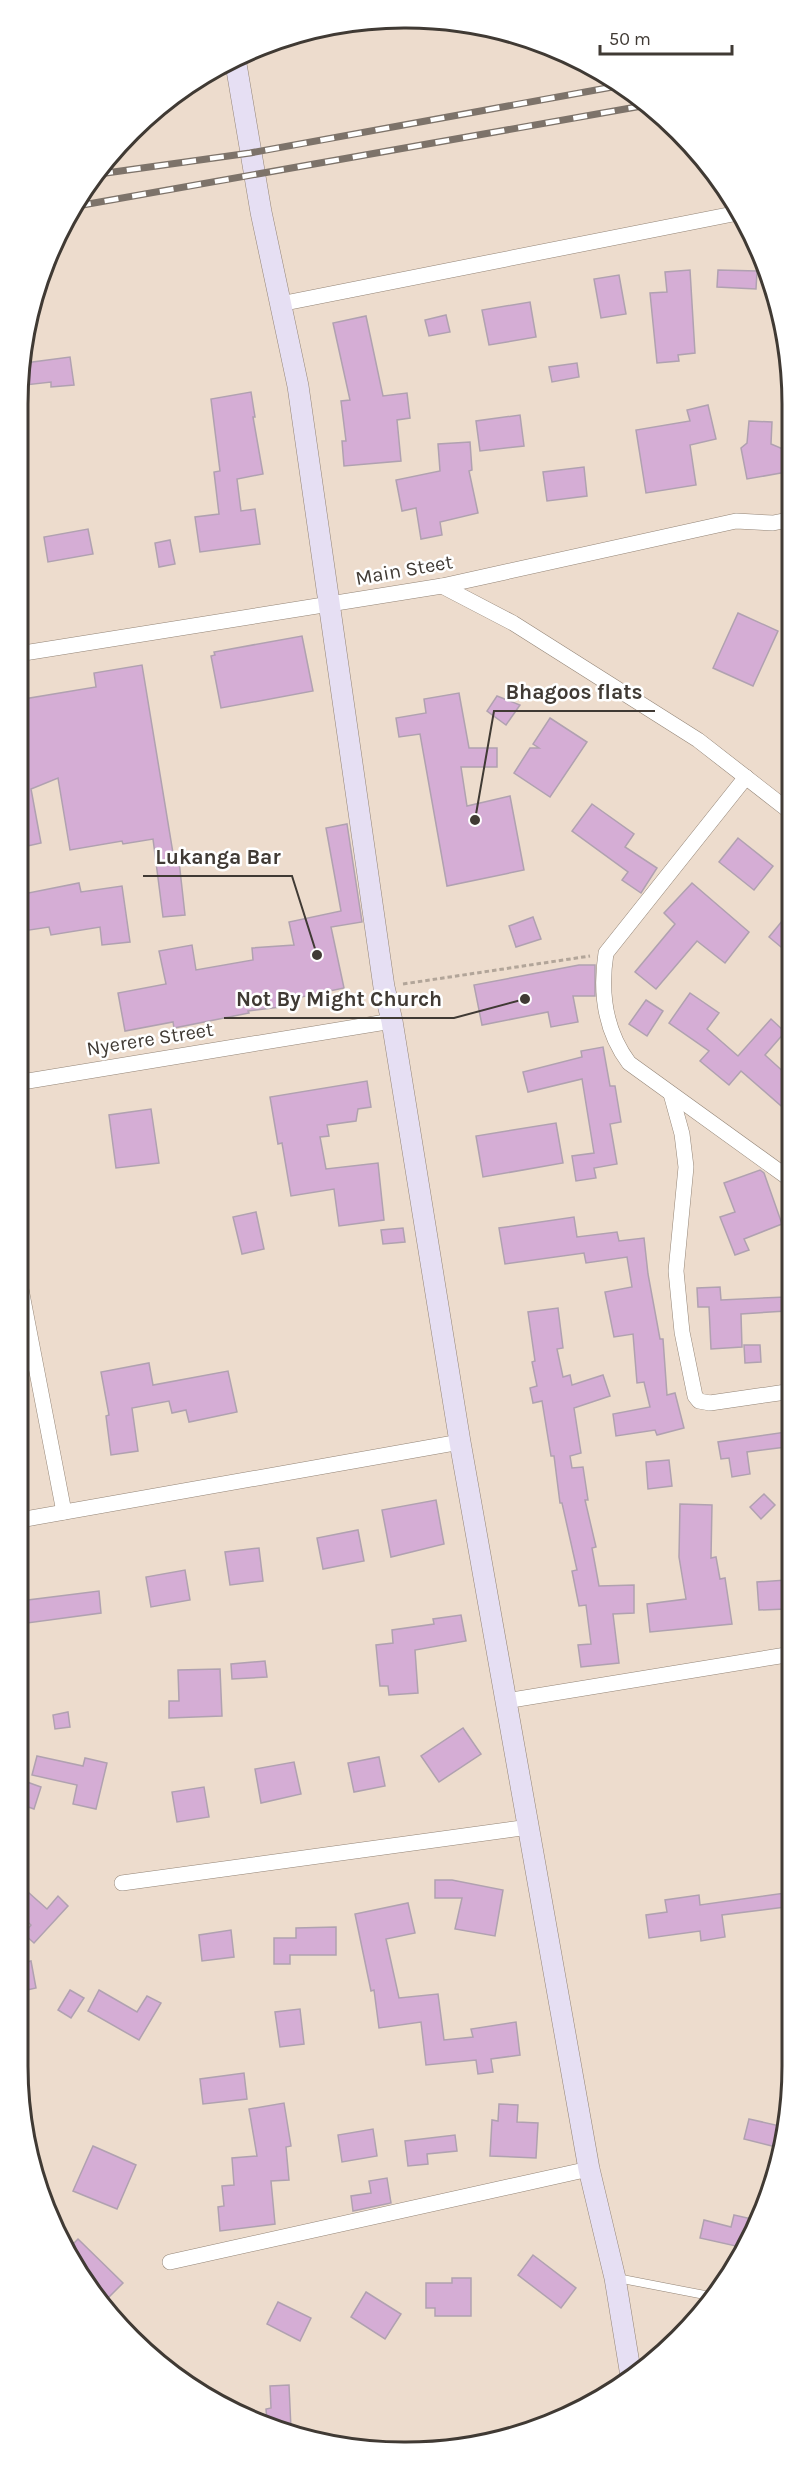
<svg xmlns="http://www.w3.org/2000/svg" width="810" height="2470" font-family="Karla,sans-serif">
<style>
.building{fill:#d5add5;stroke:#b0a1b0;stroke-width:1.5}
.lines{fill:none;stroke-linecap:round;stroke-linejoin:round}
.service-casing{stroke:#938476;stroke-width:9}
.minor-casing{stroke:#938476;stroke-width:16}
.secondary-casing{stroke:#938476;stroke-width:22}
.path{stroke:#b2a599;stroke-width:3;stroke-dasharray:4.5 3;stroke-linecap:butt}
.service{stroke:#fff;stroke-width:8}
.minor{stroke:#fff;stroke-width:15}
.secondary{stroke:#e6dff3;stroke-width:21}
.rail-casing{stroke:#7d736a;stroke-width:7}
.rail{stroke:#fff;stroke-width:4.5;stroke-dasharray:14;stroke-linecap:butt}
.labels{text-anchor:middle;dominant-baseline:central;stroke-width:5;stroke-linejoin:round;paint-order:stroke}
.street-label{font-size:20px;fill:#403a34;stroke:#fff}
.rim{fill:none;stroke:#403a34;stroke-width:3}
.leader{fill:none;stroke:#403a34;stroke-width:2}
.callout-dot{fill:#403a34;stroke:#fff;stroke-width:2}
.callout-label{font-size:21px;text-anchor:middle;font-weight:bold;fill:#403a34;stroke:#fff;stroke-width:5;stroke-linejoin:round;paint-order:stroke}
</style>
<rect width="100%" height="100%" fill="#eddccd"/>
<g class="building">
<polygon points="690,270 695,353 678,355 679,361 657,363 650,293 667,292 665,272"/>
<polygon points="718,270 757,271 756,289 717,287"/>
<polygon points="619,275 626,314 601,318 594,279"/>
<polygon points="530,302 536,337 489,345 482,310"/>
<polygon points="446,315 450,332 429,336 425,320"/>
<polygon points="366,316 383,396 407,393 410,418 397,420 401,461 344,466 342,441 346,441 341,401 350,400 333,323"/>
<polygon points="70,357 74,385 51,387 51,382 25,385 25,363"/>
<polygon points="577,363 579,377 552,382 549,367"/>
<polygon points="251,392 255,417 253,417 263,474 237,479 241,511 255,509 260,544 200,552 195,517 219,514 214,472 220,471 211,399"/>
<polygon points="708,405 716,439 690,445 696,485 646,493 636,430 690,421 687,410"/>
<polygon points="520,415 524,446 480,451 476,421"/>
<polygon points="749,421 772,422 771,444 783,449 787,472 747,479 741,448 747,443"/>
<polygon points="470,442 472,470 469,471 478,513 440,522 442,535 421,539 416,508 402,511 396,480 440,471 438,444"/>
<polygon points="584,467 587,496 547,501 543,472"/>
<polygon points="88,529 93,554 48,562 44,537"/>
<polygon points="170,540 175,564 159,567 155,543"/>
<polygon points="738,613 778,631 753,686 713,668"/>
<polygon points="302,636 313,691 221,708 211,656 215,655 214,652"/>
<polygon points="142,665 173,853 178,852 185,915 163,917 153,839 123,844 122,841 70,850 58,778 31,789 41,843 23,847 24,699 96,687 94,673"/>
<polygon points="459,693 469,748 497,748 497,767 461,767 467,806 510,796 524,870 447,886 420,734 399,737 396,718 426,713 424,699"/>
<polygon points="497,696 520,705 506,725 487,711"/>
<polygon points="550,718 587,742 550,797 514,773 530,748 539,748 533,744"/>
<polygon points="592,804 634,834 625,847 657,868 641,893 622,880 628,872 572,831"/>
<polygon points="347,824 362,922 331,927 344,988 287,1000 288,1006 248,1011 249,1013 174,1028 173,1022 125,1031 118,993 166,984 159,951 192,945 196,970 253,960 252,948 294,945 289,922 341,911 326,828"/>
<polygon points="738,838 773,866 754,890 719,862"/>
<polygon points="79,883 81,892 122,886 130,942 102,945 100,927 51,935 49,927 23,931 23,894"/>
<polygon points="692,883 749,932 725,963 697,941 656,989 635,972 675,924 664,913"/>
<polygon points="787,915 787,952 769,937"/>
<polygon points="533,917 541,939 516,947 509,926"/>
<polygon points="579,965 595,965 595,996 573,996 578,1022 551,1027 548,1012 482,1025 474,985"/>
<polygon points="690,993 719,1013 707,1029 738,1056 771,1019 785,1032 765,1055 787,1075 787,1111 741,1071 729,1085 700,1061 709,1051 669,1023"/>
<polygon points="646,1000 663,1011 647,1036 629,1024"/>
<polygon points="603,1047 610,1086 615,1086 621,1122 610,1124 617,1164 594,1168 596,1178 576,1181 572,1156 594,1153 582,1079 528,1092 523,1072 582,1057 581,1051"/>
<polygon points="367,1081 371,1107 358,1109 356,1121 327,1125 329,1136 320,1137 326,1169 378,1163 384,1220 339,1226 334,1189 291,1196 282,1143 278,1144 270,1097"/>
<polygon points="151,1109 159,1163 116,1168 109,1115"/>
<polygon points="556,1123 563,1163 483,1177 476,1136"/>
<polygon points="760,1170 764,1173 782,1224 744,1239 749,1250 735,1255 720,1217 735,1212 724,1183"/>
<polygon points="256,1212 264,1249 242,1254 233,1217"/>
<polygon points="574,1217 577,1237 617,1232 619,1241 644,1238 648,1274 660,1339 663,1339 667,1395 675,1393 684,1428 657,1435 655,1430 616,1436 613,1414 650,1407 644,1382 637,1383 633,1334 614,1337 605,1292 632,1287 627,1257 586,1263 584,1253 505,1264 499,1228"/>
<polygon points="403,1228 405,1242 383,1244 381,1230"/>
<polygon points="720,1287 721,1300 786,1297 786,1311 741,1314 742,1347 711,1349 709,1307 698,1307 697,1288"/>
<polygon points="558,1308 563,1348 557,1349 563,1377 570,1375 572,1385 603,1375 610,1396 574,1408 581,1453 570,1456 572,1468 583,1467 588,1500 585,1500 596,1547 592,1548 599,1586 634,1585 634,1613 613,1614 619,1663 581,1667 578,1645 591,1644 586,1605 579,1606 572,1571 577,1570 562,1503 560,1503 554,1456 551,1456 542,1401 533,1403 530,1388 537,1386 532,1362 535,1361 528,1312"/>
<polygon points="744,1345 760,1345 761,1362 745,1363"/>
<polygon points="149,1363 153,1385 228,1371 237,1412 189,1422 186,1410 172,1413 169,1401 132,1408 138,1451 111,1455 106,1416 109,1415 101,1372"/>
<polygon points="786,1432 786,1447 747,1452 750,1474 732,1477 729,1458 721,1459 718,1442"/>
<polygon points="669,1460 672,1486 648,1489 646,1462"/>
<polygon points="764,1494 775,1505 761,1519 750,1507"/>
<polygon points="436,1500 444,1544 391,1557 382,1510"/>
<polygon points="680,1504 712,1505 711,1558 716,1557 720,1579 725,1578 732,1624 650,1632 647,1604 686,1599 679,1557"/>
<polygon points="358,1530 364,1561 323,1569 317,1538"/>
<polygon points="259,1548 263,1581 230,1585 225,1552"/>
<polygon points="185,1570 190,1600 151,1607 146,1577"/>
<polygon points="786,1580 786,1609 759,1610 757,1582"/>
<polygon points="99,1591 101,1613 20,1624 20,1601"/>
<polygon points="461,1615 466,1641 415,1650 418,1693 389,1695 388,1686 380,1686 376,1645 393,1643 392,1630 434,1624 433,1619"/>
<polygon points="265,1661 267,1677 232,1679 231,1664"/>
<polygon points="220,1669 222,1716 169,1718 169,1701 179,1701 178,1670"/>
<polygon points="68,1712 70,1727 55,1729 53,1715"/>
<polygon points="463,1728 481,1754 439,1782 421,1756"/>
<polygon points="37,1756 83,1766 85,1758 107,1763 96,1809 73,1804 77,1785 32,1775"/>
<polygon points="379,1757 385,1786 354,1792 348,1763"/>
<polygon points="294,1762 301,1794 261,1803 255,1769"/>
<polygon points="27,1782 41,1787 34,1809 20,1804"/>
<polygon points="204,1787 209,1817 177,1822 172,1792"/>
<polygon points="435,1880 452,1880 503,1890 495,1936 455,1929 462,1898 435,1898"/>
<polygon points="19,1884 47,1909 58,1896 68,1906 34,1943 24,1934 31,1925 19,1914"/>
<polygon points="785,1893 785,1907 722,1915 725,1937 701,1941 700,1931 649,1938 646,1915 667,1912 665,1900 699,1895 700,1905"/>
<polygon points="408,1903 415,1933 386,1939 399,1998 438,1994 444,2040 473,2037 471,2029 516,2022 520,2055 491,2059 493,2072 478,2074 476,2060 426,2065 421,2022 379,2028 374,1990 371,1991 355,1914"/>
<polygon points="336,1927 336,1955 290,1955 290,1964 274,1964 274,1938 296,1938 296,1928"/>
<polygon points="231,1930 234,1957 202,1961 199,1935"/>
<polygon points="31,1961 36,1988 18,1992 18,1964"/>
<polygon points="70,1990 84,1998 71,2018 58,2010"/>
<polygon points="99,1990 137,2012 147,1996 161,2003 139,2040 88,2011"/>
<polygon points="300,2009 304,2044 280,2047 275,2012"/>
<polygon points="244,2073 247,2099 203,2104 200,2079"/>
<polygon points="284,2103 291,2146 286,2147 289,2180 271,2181 275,2224 220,2231 218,2207 224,2206 222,2186 234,2185 232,2158 257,2156 249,2109"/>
<polygon points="499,2104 518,2105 517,2122 538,2123 536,2158 490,2156 492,2120 498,2121"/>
<polygon points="749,2119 780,2126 776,2147 744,2139"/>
<polygon points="373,2129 377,2156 342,2162 338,2135"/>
<polygon points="455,2135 457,2151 427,2154 428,2164 408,2166 405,2141"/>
<polygon points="93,2146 136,2165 117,2209 73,2191"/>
<polygon points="387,2178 391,2203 353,2211 351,2196 371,2193 369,2181"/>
<polygon points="734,2215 752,2219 740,2247 700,2238 704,2220 731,2227"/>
<polygon points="78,2239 123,2283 103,2303 69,2248"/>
<polygon points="533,2255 576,2288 561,2308 518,2275"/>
<polygon points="452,2278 471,2278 471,2316 435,2316 435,2308 426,2308 426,2283 452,2283"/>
<polygon points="366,2292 401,2314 385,2339 351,2317"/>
<polygon points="278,2302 311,2318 300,2341 267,2324"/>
<polygon points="289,2385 291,2429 267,2422 266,2409 271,2408 270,2386"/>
</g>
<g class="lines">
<g class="service-casing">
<polyline id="service" points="617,2278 710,2296"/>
</g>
<g class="minor-casing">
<g id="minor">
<polyline points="280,304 738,213"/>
<polyline points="442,586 513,623 698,740 788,810"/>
<polyline points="24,653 442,586 736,521 773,523 788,520"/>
<path d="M 746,777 L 606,953 C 600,992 605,1031 629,1063 L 787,1177"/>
<polyline points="22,1082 392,1021"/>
<polyline points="671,1094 682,1134 686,1167 676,1271 682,1332 695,1396 699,1401 710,1403 786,1392"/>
<polyline points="21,1289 64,1512"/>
<polyline points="20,1520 460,1442"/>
<polyline points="506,1701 786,1655"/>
<polyline points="122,1883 529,1827"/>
<polyline points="170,2262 589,2169"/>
</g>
</g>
<g class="secondary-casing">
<polyline id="secondary" points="236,64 261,212 298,386 384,987 392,1021 460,1442 589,2169 615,2278 631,2376"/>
</g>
<polyline class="path" points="403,984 590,956"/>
<use href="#service" class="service"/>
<use href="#minor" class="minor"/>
<use href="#secondary" class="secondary"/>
<g class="rail-casing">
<g id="rail">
<polyline points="99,174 250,153 618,86"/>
<polyline points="77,206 642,106"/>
</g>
</g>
<use href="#rail" class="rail"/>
</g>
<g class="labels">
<g class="street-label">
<text transform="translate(404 570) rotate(-10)">Main Steet</text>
<text transform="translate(150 1039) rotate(-9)">Nyerere Street</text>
</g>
</g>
<path d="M0 0H810V2470H0ZM404 28H406A376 376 0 0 1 782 404V2066A376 376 0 0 1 406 2442H404A376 376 0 0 1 28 2066V404A376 376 0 0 1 404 28Z" fill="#fff" fill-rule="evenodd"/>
<path class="rim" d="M404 28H406A376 376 0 0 1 782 404V2066A376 376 0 0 1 406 2442H404A376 376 0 0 1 28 2066V404A376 376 0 0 1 404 28Z"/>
<path class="leader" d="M475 820L494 711H655M317 955L292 876H143M525 999L454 1018H224"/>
<g class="callout-dot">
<circle cx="475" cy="820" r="6"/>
<circle cx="317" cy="955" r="6"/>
<circle cx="525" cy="999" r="6"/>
</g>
<g class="callout-label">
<text x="574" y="699">Bhagoos flats</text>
<text x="218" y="864">Lukanga Bar</text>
<text x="339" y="1006">Not By Might Church</text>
</g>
<path d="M600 45v9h132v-9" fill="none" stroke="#403a34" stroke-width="3"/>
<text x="609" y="45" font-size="18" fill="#403a34" stroke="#ffffff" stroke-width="4.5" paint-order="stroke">50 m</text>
</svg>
